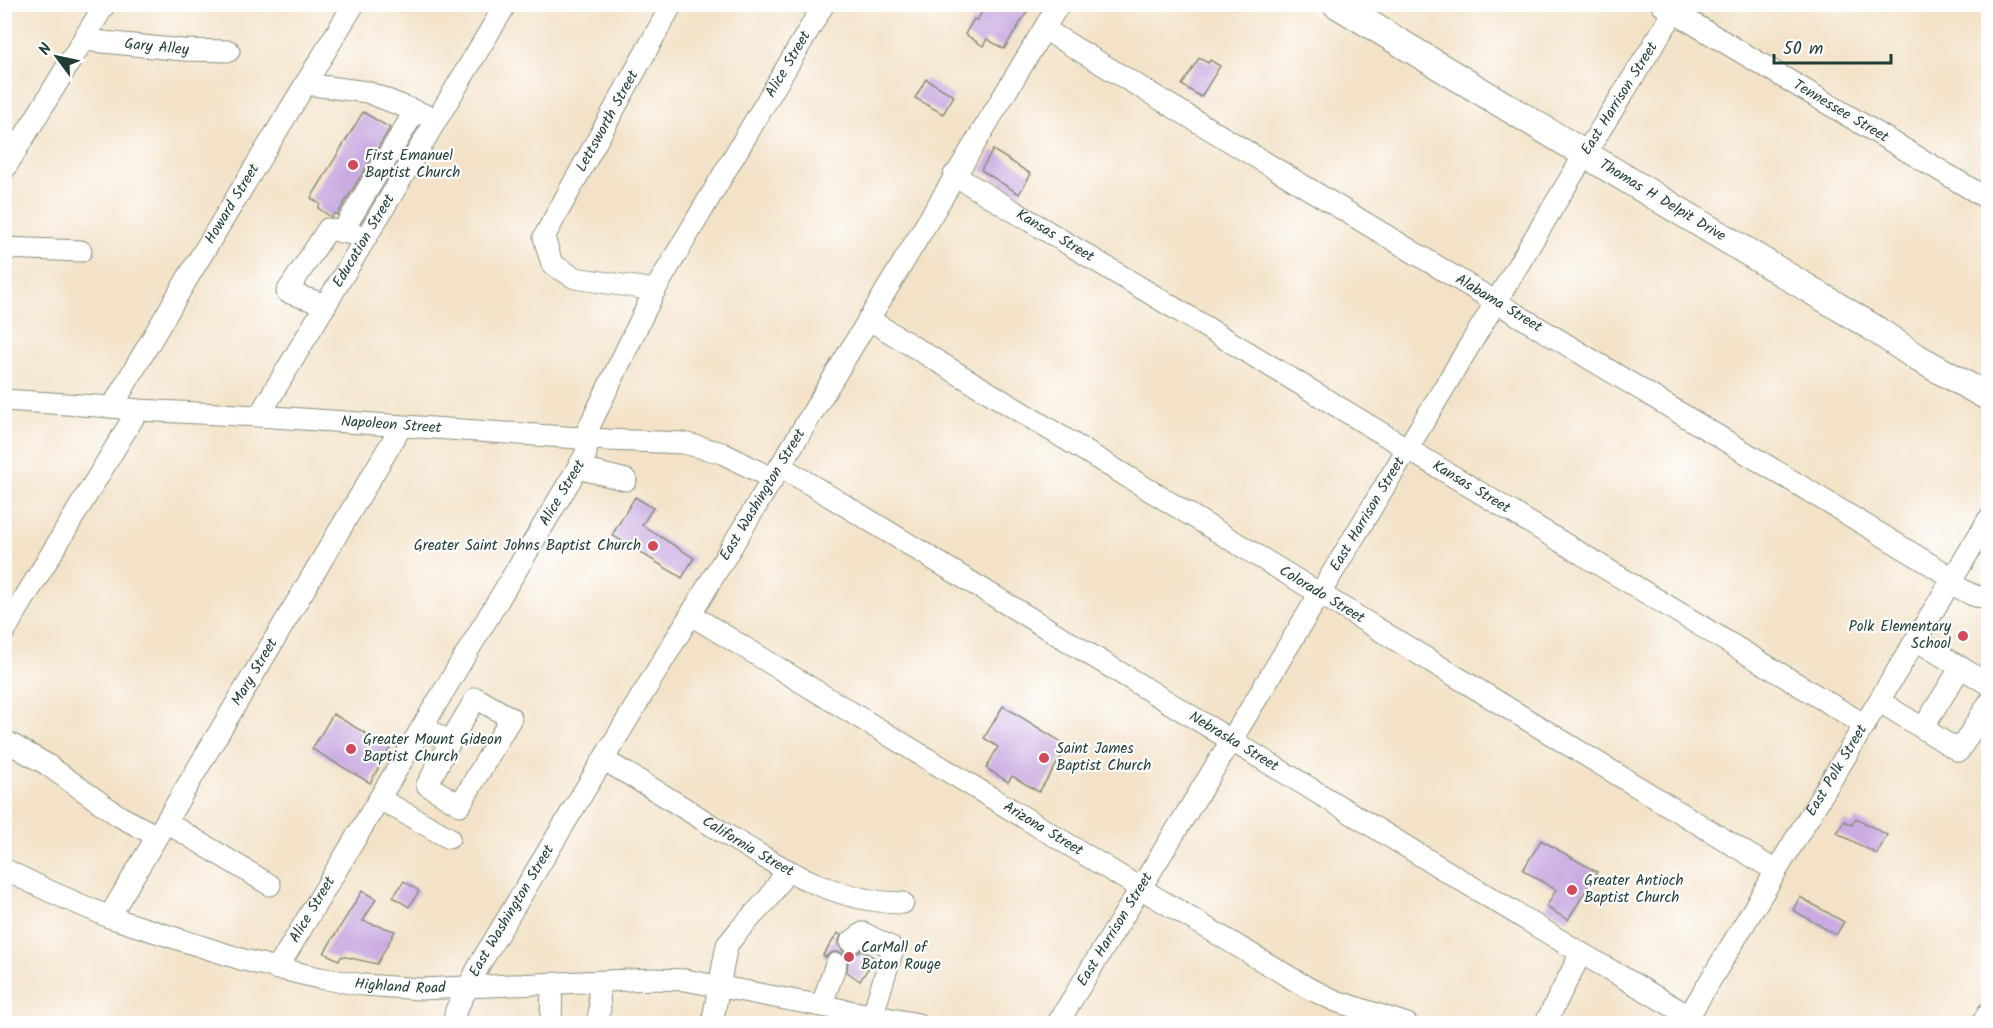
<svg xmlns="http://www.w3.org/2000/svg" width="1993" height="1028" font-family="Kalam,sans-serif">
<style>
.building{fill:#caabe1}
.lines{fill:none;stroke-linecap:round;stroke-linejoin:round}
.minor-casing{stroke:#89907e;stroke-width:23}
.major-casing{stroke:#89907e;stroke-width:29}
.minor{stroke:#fff;stroke-width:21}
.major{stroke:#fff;stroke-width:27}
.poi-dot{fill:#d1495b;stroke:#fff;stroke-width:2}
.labels{text-anchor:middle;dominant-baseline:central;stroke-width:4.5;stroke-linejoin:round;paint-order:stroke}
.street-label{font-size:15px;fill:#1f3d34;stroke:#fff}
.poi-label{font-size:15px;fill:#1f3d34;stroke:#fff;text-anchor:start}
</style>
<rect width="100%" height="100%" fill="#fff"/>
<filter id="ink" filterUnits="userSpaceOnUse"><feTurbulence type="fractalNoise" baseFrequency=".0167" numOctaves="2"/><feDisplacementMap in="SourceGraphic" scale="12" xChannelSelector="R" yChannelSelector="G"/><feConvolveMatrix kernelMatrix="1 2 1 2 8 2 1 2 1" color-interpolation-filters="sRGB"/></filter>
<filter id="wash" filterUnits="userSpaceOnUse"><feTurbulence type="fractalNoise" baseFrequency=".008" numOctaves="4" result="noise"/><feDisplacementMap in="SourceGraphic" scale="24" xChannelSelector="R" yChannelSelector="G"/><feGaussianBlur stdDeviation="1.35" result="paint"/><feColorMatrix in="noise" values="0 0 0 0 0 0 0 0 0 0 0 0 0 0 0 0 0 1.4 0 .05"/><feComposite in="paint" operator="in"/></filter>
<g filter="url(#wash)">
<rect width="100%" height="100%" fill="#f3e2c7"/>
<g id="blocks">
<g class="building">
<polygon points="987,4 1000,4 1008,10 1011,4 1032,4 1004,49 987,39 983,46 965,34 974,19 977,20"/>
<polygon points="1199,58 1208,63 1210,60 1220,66 1201,97 1182,85"/>
<polygon points="926,79 954,96 943,114 915,98"/>
<polygon points="363,112 390,128 337,215 335,213 331,217 318,208 320,204 311,198"/>
<polygon points="993,150 1031,174 1019,194 981,170"/>
<polygon points="635,497 653,508 642,525 694,558 682,578 612,535"/>
<polygon points="1003,706 1068,746 1039,792 1012,776 1008,782 986,768 998,747 984,738"/>
<polygon points="333,714 390,748 370,783 312,749"/>
<polygon points="1856,818 1887,835 1877,854 1837,833 1844,821 1852,825"/>
<polygon points="1541,840 1597,872 1568,920 1546,907 1556,890 1523,870"/>
<polygon points="404,881 419,891 409,907 393,897"/>
<polygon points="362,891 376,899 363,921 395,931 377,964 342,956 339,960 324,953"/>
<polygon points="1800,897 1844,922 1836,935 1793,910"/>
<polygon points="838,933 841,935 838,944 845,953 853,955 862,950 875,958 860,981 847,972 848,961 841,952 833,952 825,957 823,955"/>
</g>
</g>
</g>
<g filter="url(#ink)">
<use href="#blocks" fill-opacity="0" stroke="#89907e" stroke-width="1.5"/>
<g class="lines">
<g class="minor-casing">
<g id="minor">
<path id="s1" d="M 1662,5 L 1988,199"/>
<path id="s2" d="M 1044,29 L 1953,578"/>
<path id="s3" d="M 83,40 L 183,50 L 229,51"/>
<polyline points="305,84 367,92 428,116"/>
<polyline points="4,170 105,4"/>
<path id="s4" d="M 954,175 L 1865,725"/>
<polyline points="342,232 415,111"/>
<polyline points="4,248 81,251"/>
<path id="s5" d="M 655,290 L 575,278 L 552,264 L 544,237 L 672,4"/>
<polyline points="326,305 287,292 328,229 366,237"/>
<path id="s6" d="M 868,319 L 1776,871"/>
<path id="s7" d="M 4,400 L 112,407 L 138,410 L 259,416 L 608,440 L 684,443 L 722,453 L 773,479"/>
<path id="s8" d="M 112,407 L 190,274 L 354,4"/>
<path id="s9" d="M 259,416 L 506,4"/>
<path id="s10" d="M 780,466 L 1581,953 L 1689,1016"/>
<polyline points="578,468 626,480"/>
<path d="M 1951,583 C 1962,589 1975,600 1988,596"/>
<path id="s11" d="M 691,615 L 1140,888 L 1308,988 L 1336,1001 L 1407,1024"/>
<polyline points="4,632 138,410"/>
<polyline points="1916,640 1988,684"/>
<polyline points="1879,701 1959,751 1988,704"/>
<polyline points="423,727 450,742 476,698 511,718 460,805 427,785 450,742"/>
<polyline points="1923,728 1961,667"/>
<polyline points="4,740 46,764 119,816 157,836"/>
<path id="s12" d="M 604,760 C 644,783 683,807 722,832 C 780,867 833,902 903,903"/>
<polyline points="380,799 449,838"/>
<polyline points="166,822 270,885"/>
<path id="s13" d="M 4,869 L 49,891 L 109,917 L 244,960 L 319,978 L 364,985 L 420,989 L 653,979 L 685,980 L 918,1024"/>
<path id="s14" d="M 109,917 L 401,427"/>
<polyline points="851,942 863,933 891,947 892,952 873,1014"/>
<path id="s15" d="M 277,969 L 586,454 L 588,429 L 655,290 L 824,4"/>
<polyline points="822,1004 836,964"/>
<path id="s16" d="M 453,1024 L 456,1010 L 481,962 L 1059,4"/>
<polyline points="551,1024 552,984"/>
<polyline points="597,1024 600,1008 598,982"/>
<polyline points="712,1024 727,945 740,929 769,898 787,870"/>
<path id="s17" d="M 1057,1024 L 1231,741 L 1585,154 L 1679,4"/>
<polyline points="1545,1024 1581,953"/>
<path id="s18" d="M 1684,1024 L 1988,520"/>
<polyline points="1982,1024 1988,1013"/>
</g>
</g>
<g class="major-casing">
<g id="major">
<path id="s19" d="M 1336,4 L 1872,327 L 1918,358 L 1988,397"/>
</g>
</g>
<use href="#minor" class="minor"/>
<use href="#major" class="major"/>
</g>
</g>
<g class="poi-dot">
<circle cx="353" cy="165" r="6"/>
<circle cx="653" cy="546" r="6"/>
<circle cx="1963" cy="636" r="6"/>
<circle cx="351" cy="749" r="6"/>
<circle cx="1044" cy="758" r="6"/>
<circle cx="1572" cy="890" r="6"/>
<circle cx="849" cy="957" r="6"/>
</g>
<g class="labels">
<g class="street-label">
<text stroke="none"><textPath href="#s3" startOffset="74">Gary Alley</textPath></text>
<text stroke="none"><textPath href="#s15" startOffset="1042">Alice Street</textPath></text>
<text stroke="none"><textPath href="#s17" startOffset="1083">East Harrison Street</textPath></text>
<text stroke="none"><textPath href="#s1" startOffset="208">Tennessee Street</textPath></text>
<text stroke="none"><textPath href="#s5" startOffset="268">Lettsworth Street</textPath></text>
<text stroke="none"><textPath href="#s19" startOffset="381">Thomas H Delpit Drive</textPath></text>
<text stroke="none"><textPath href="#s8" startOffset="236">Howard Street</textPath></text>
<text stroke="none"><textPath href="#s4" startOffset="118">Kansas Street</textPath></text>
<text stroke="none"><textPath href="#s9" startOffset="204">Education Street</textPath></text>
<text stroke="none"><textPath href="#s2" startOffset="531">Alabama Street</textPath></text>
<text stroke="none"><textPath href="#s7" startOffset="388">Napoleon Street</textPath></text>
<text stroke="none"><textPath href="#s4" startOffset="604">Kansas Street</textPath></text>
<text stroke="none"><textPath href="#s15" startOffset="555">Alice Street</textPath></text>
<text stroke="none"><textPath href="#s16" startOffset="614">East Washington Street</textPath></text>
<text stroke="none"><textPath href="#s17" startOffset="597">East Harrison Street</textPath></text>
<text stroke="none"><textPath href="#s6" startOffset="531">Colorado Street</textPath></text>
<text stroke="none"><textPath href="#s14" startOffset="285">Mary Street</textPath></text>
<text stroke="none"><textPath href="#s10" startOffset="531">Nebraska Street</textPath></text>
<text stroke="none"><textPath href="#s18" startOffset="296">East Polk Street</textPath></text>
<text stroke="none"><textPath href="#s11" startOffset="412">Arizona Street</textPath></text>
<text stroke="none"><textPath href="#s12" startOffset="168">California Street</textPath></text>
<text stroke="none"><textPath href="#s15" startOffset="69">Alice Street</textPath></text>
<text stroke="none"><textPath href="#s16" startOffset="128">East Washington Street</textPath></text>
<text stroke="none"><textPath href="#s17" startOffset="111">East Harrison Street</textPath></text>
<text stroke="none"><textPath href="#s13" startOffset="416">Highland Road</textPath></text>
</g>
<g class="poi-label">
<text x="365" y="156">First Emanuel<tspan x="365" dy="17">Baptist Church</tspan></text>
<text x="641" y="546" text-anchor="end">Greater Saint Johns Baptist Church</text>
<text x="1951" y="627" text-anchor="end">Polk Elementary<tspan x="1951" dy="17">School</tspan></text>
<text x="363" y="740">Greater Mount Gideon<tspan x="363" dy="17">Baptist Church</tspan></text>
<text x="1056" y="749">Saint James<tspan x="1056" dy="17">Baptist Church</tspan></text>
<text x="1584" y="881">Greater Antioch<tspan x="1584" dy="17">Baptist Church</tspan></text>
<text x="861" y="948">CarMall of<tspan x="861" dy="17">Baton Rouge</tspan></text>
</g>
</g>
<rect width="1993" height="1028" fill="none" stroke="#fff" stroke-width="24"/>
<g transform="translate(57 57) rotate(303)" stroke="#ffffff" stroke-width="4.5" paint-order="stroke">
<path d="M0-4.5L10 22L0 15L-10 22Z" fill="#1f3d34"/>
<text y="-9" font-size="16" font-weight="bold" text-anchor="middle" fill="#1f3d34">N</text>
</g>
<path d="M1774 54v9h117v-9" fill="none" stroke="#1f3d34" stroke-width="3"/>
<text x="1783" y="54" font-size="18" fill="#1f3d34" stroke="#ffffff" stroke-width="4.5" paint-order="stroke">50 m</text>
</svg>
